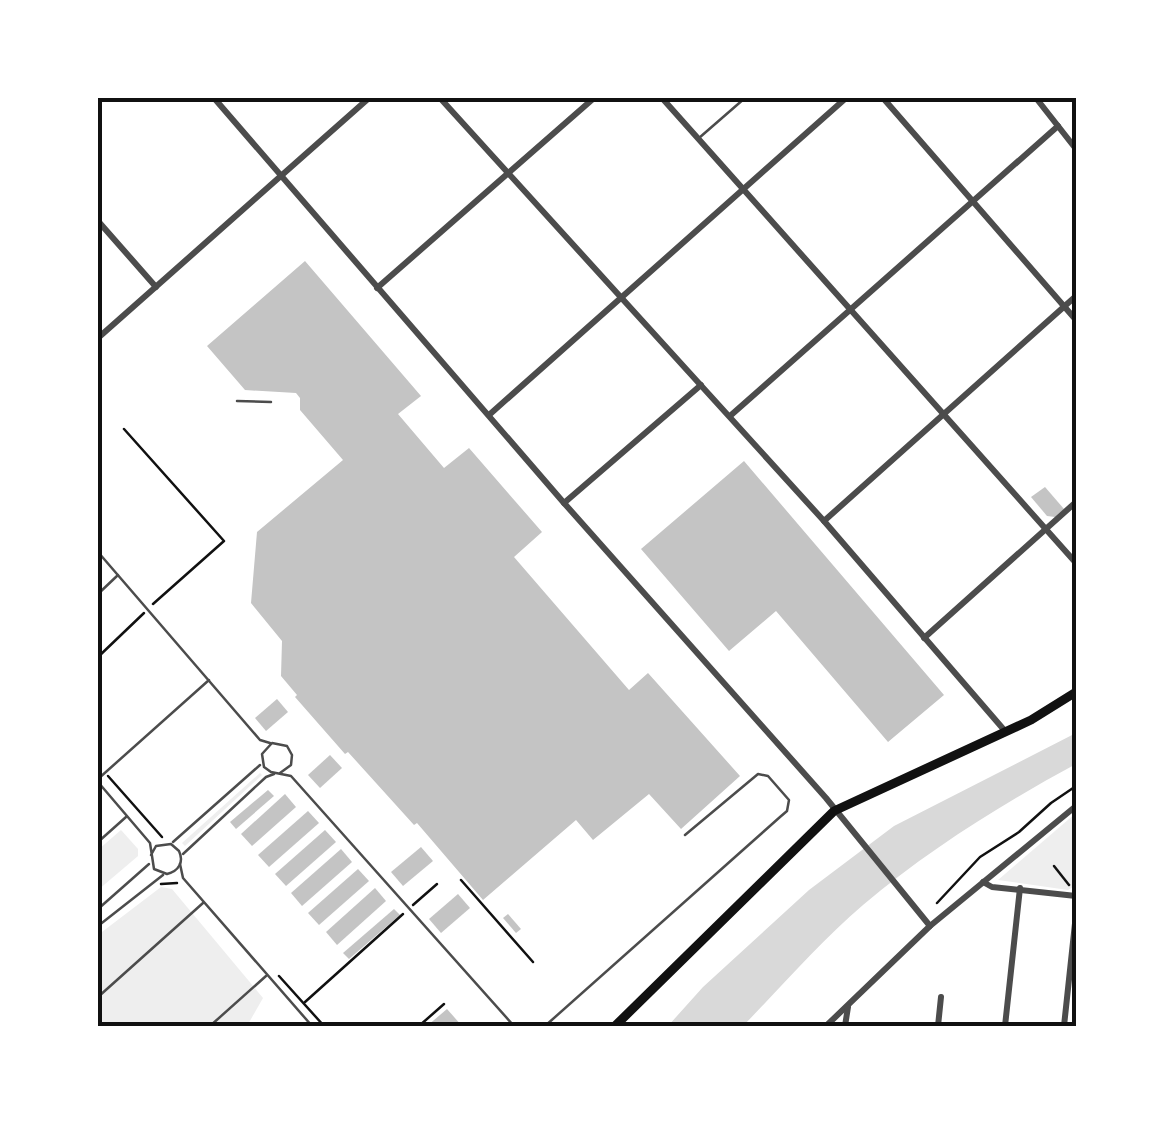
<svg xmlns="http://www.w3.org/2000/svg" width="1174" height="1124" font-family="'Titillium Web',sans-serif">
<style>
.green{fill:#eee}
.water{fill:#d9d9d9}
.building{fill:#c4c4c4}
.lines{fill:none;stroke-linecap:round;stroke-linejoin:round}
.path{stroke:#111;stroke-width:2.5}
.service{stroke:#4c4c4c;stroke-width:2.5}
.minor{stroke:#4c4c4c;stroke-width:6}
.secondary{stroke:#111;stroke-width:9}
.neatline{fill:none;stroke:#111;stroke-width:4}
</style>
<rect width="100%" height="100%" fill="#fff"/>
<g class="green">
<polygon points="260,773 262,775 185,846 182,843"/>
<polygon points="1076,813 1073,887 1068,890 998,880"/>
<polygon points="121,830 138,849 138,856 98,890 98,850"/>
<polygon points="161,887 172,889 263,998 247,1026 98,1026 98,935"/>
</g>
<path class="water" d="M 1076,733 L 1076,764 C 1002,804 928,850 863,905 C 820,942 782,986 743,1026 L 668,1026 L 703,987 L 809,890 L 894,826 Z"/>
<g class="building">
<polygon points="305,261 421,396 398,414 444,468 469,448 542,532 514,557 629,690 648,673 740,776 681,829 649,794 593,840 576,820 483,900 417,823 414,825 348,752 345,754 295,697 297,695 281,676 282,641 251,603 257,532 343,460 300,410 300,398 296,393 245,390 207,346"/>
<polygon points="744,461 944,695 888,742 776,611 729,651 641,549"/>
<polygon points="1045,487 1064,509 1055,517 1047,516 1031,497"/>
<polygon points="277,699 288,712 266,731 255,718"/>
<polygon points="330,755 342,768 320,788 308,775"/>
<polygon points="268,790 274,796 236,829 230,822"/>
<polygon points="285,794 296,807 252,846 241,834"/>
<polygon points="308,811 319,823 269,867 258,855"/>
<polygon points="325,830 336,842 286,886 275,874"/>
<polygon points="421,847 433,861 403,886 391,872"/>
<polygon points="341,849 352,862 302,906 291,893"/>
<polygon points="358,869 369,881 319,925 308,913"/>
<polygon points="375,888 386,901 337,945 326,932"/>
<polygon points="458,894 470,908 441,933 429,919"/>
<polygon points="394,909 400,915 349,959 343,953"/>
<polygon points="508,914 521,929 516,933 503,918"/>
<polygon points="447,1009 462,1026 427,1026"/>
</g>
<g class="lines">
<g class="path">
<polyline points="124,429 224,541 153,604"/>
<polyline points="98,657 144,613"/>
<polyline points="108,776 162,837"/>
<polyline points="1054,866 1069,885"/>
<polyline points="461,880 533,962"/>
<polyline points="161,884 177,883"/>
<polyline points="937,903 980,857 1019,832 1051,803 1076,786"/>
<polyline points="413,905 437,884"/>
<polyline points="279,976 324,1026"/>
<polyline points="305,1002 403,914"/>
<polyline points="419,1026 444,1004"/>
</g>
<g class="service">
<polyline points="699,138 745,98"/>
<polyline points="237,401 271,402"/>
<polyline points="98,552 260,740 270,743"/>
<polyline points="98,594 118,575"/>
<polyline points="280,773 291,765 292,755 287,746 272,743 262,754 264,767 271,772 291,776 514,1026"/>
<polyline points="98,779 209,680"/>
<path d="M 98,782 L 150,843 L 154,869 L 167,874 C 179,871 184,862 179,851 L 171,844 L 156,846 L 151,855"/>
<polyline points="98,842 126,817"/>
<polyline points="173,842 260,765"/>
<polyline points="183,854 266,777 274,774"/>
<polyline points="180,864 183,878 312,1026"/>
<polyline points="98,909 149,864"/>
<polyline points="98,926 163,875"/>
<polyline points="98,997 203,903"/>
<polyline points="210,1026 266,976"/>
<polyline points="545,1026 780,817 787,811 789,800 768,776 758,774 685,835"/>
</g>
<g class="minor">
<polyline points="214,98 564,503 826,798 930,926"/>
<polyline points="440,98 824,521 1005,731"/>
<polyline points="662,98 1076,563"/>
<polyline points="883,98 1076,320"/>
<polyline points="1036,98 1076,149"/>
<polyline points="98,221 156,287"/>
<polyline points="377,288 594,98"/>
<polyline points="98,338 369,98"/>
<polyline points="489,415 846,98"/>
<polyline points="730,416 1058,126"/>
<polyline points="564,503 701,385"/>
<polyline points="824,521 1076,296"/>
<polyline points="924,638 1076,502"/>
<polyline points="983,882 992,887 1076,896"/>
<polyline points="826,1026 930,926 1076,806"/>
<polyline points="845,1026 848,1007"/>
<polyline points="938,1026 941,997"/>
<polyline points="1005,1026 1020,888"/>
<polyline points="1064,1026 1076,914"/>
</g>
<polyline class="secondary" points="615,1026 834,811 1031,720 1076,692"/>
</g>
<rect width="1174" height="1124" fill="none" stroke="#ffffff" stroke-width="200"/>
<rect x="100" y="100" width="974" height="924" class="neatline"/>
</svg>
